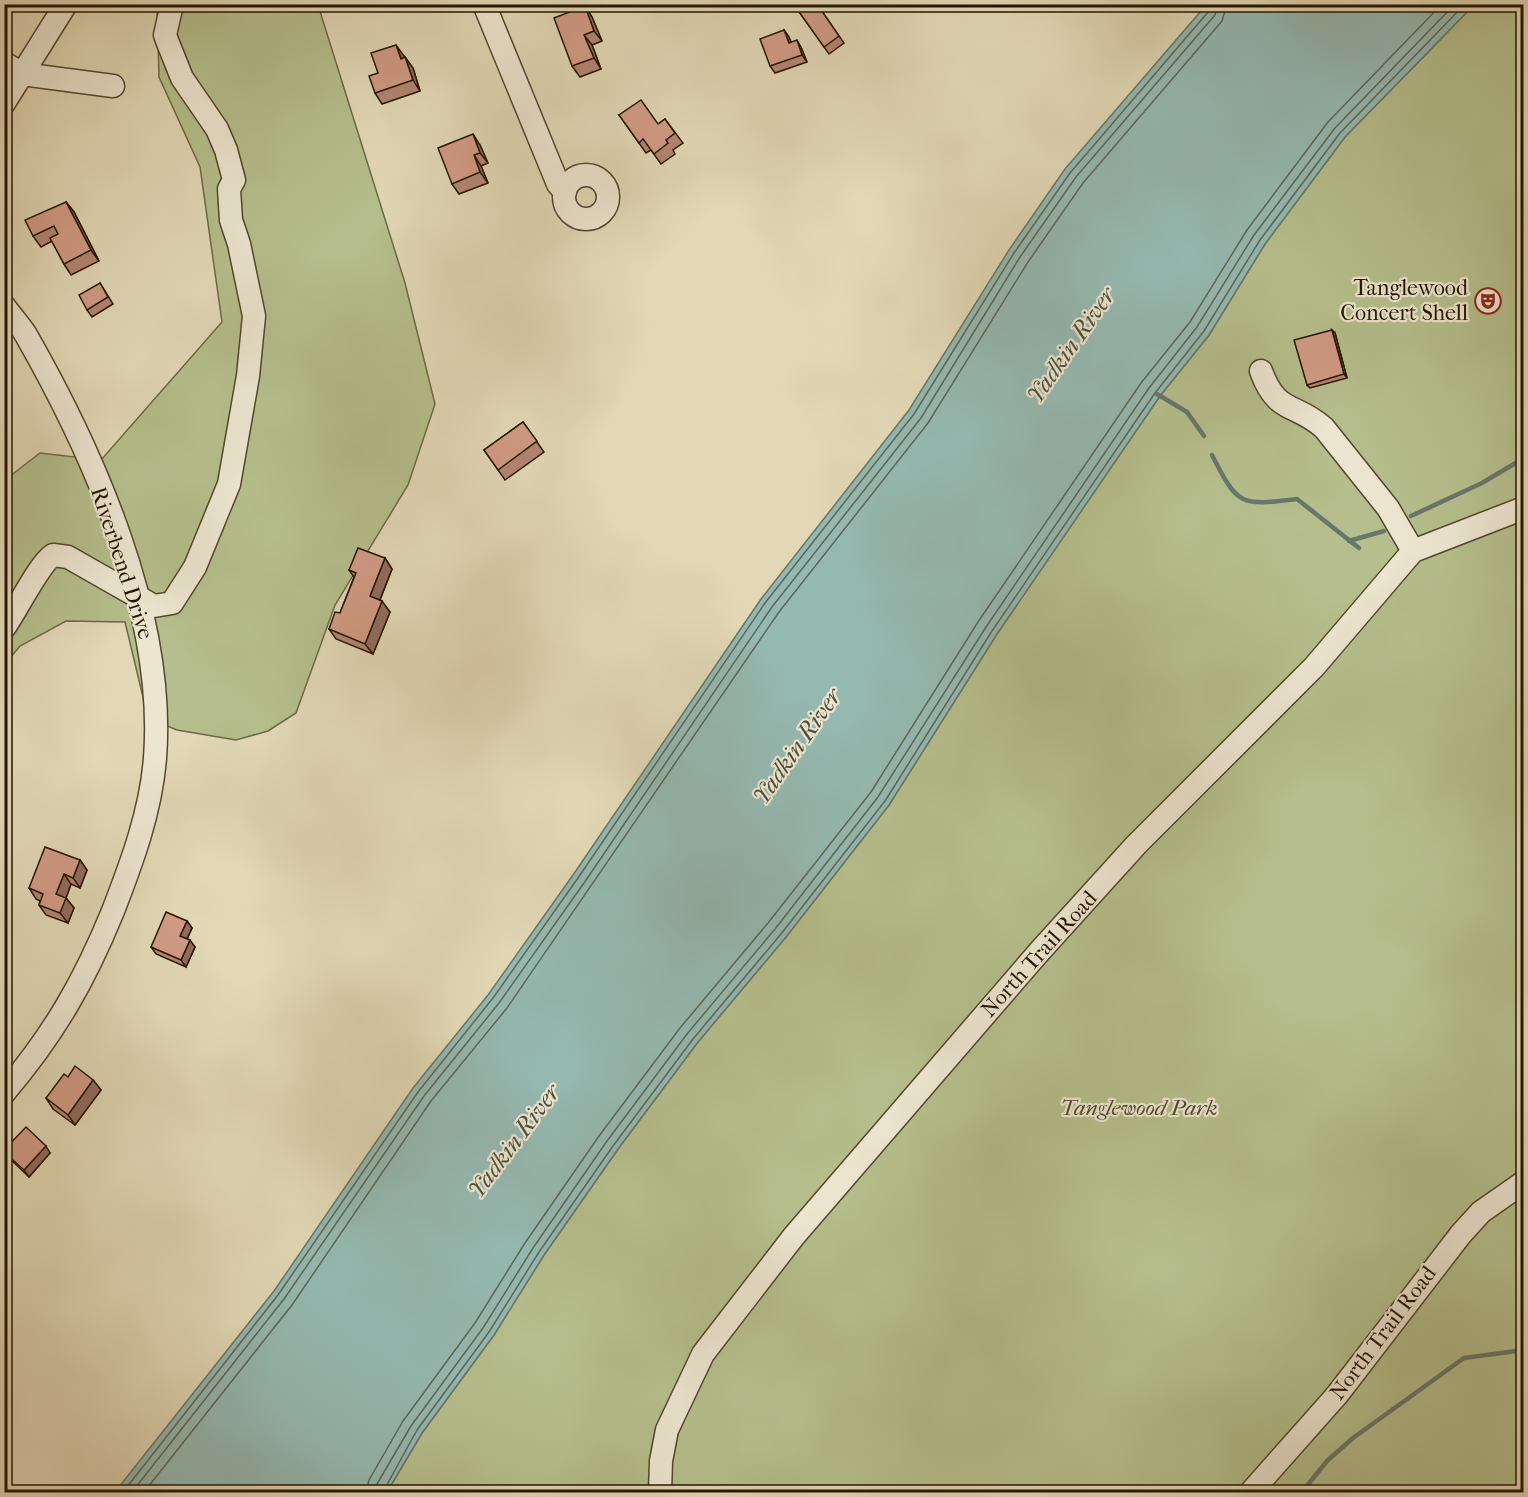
<svg xmlns="http://www.w3.org/2000/svg" width="1528" height="1497" font-family="'IM FELL French Canon',serif">
<style>
.green{fill:#b5be8c;stroke:#6c6a46;stroke-width:1.5}
.water{fill:#95b9b1;stroke:#68776b;stroke-width:1.5}
.lines{fill:none;stroke-linecap:round;stroke-linejoin:round}
.shore{stroke:#5c6759;stroke-width:1.5}
.stream{stroke:#68776b;stroke-width:4.5}
.minor-casing{stroke:#54462e;stroke-width:25}
.minor{stroke:#ece6d0;stroke-width:22}
.wall{fill:#b48572;stroke:#241501;stroke-width:1.5}
.shaded-wall{fill:#926c5d;stroke:#241501;stroke-width:1.5}
.building{fill:#d19b85;stroke:#241501;stroke-width:1.5}
.labels{text-anchor:middle;dominant-baseline:central;stroke-width:4.5;stroke-linejoin:round;paint-order:stroke}
.poi-label{font-size:22px;fill:#241501;stroke:#ece6d0;text-anchor:end}
.street-label{font-size:22px;fill:#241501;stroke:#ece6d0}
.park-label{font-size:22px;font-style:italic;fill:#50482b;stroke:#ece6d0}
.water-label{font-size:24px;font-style:italic;fill:#4c4e3f;stroke:#ece6d0}
</style>
<rect width="100%" height="100%" fill="#e2d8b6"/>
<filter id="stains"><feTurbulence type="fractalNoise" baseFrequency=".00333" numOctaves="4"/><feColorMatrix values="0 0 0 0 .2 0 0 0 0 .09 0 0 0 0 .02 0 0 0 .5 -.17"/></filter>
<radialGradient id="worn" r=".72"><stop offset=".6" stop-color="#630" stop-opacity="0"/><stop offset="1" stop-color="#630" stop-opacity=".3"/></radialGradient>
<g class="green">
<polygon points="157,5 318,5 405,283 435,404 408,485 335,605 296,713 268,731 236,740 177,730 148,718 125,622 66,621 20,646 5,664 5,480 40,453 101,460 222,322 200,167 159,77"/>
<polygon points="1474,5 1523,5 1523,1492 387,1492 422,1433 494,1335 544,1255 618,1149 698,1042 786,937 889,805 997,634 1160,396 1209,335 1265,244 1345,137"/>
</g>
<polygon class="water" points="1207,4 1474,5 1345,137 1265,244 1209,335 1160,396 997,634 889,805 786,937 698,1042 618,1149 544,1255 494,1335 422,1433 387,1492 115,1492 274,1291 413,1088 488,995 573,875 761,599 909,410 1009,250 1065,169"/>
<g class="lines">
<g class="shore">
<polyline points="123,1492 278,1295 418,1092 493,998 578,878 765,603 914,414 1014,253 1070,173 1209,11 1211,4"/>
<polyline points="132,1492 284,1299 424,1096 499,1003 584,883 772,607 921,418 1020,257 1076,177 1215,15 1218,4"/>
<polyline points="144,1492 292,1305 431,1101 507,1008 779,612 928,423 1028,262 1083,183 1222,21 1227,4"/>
<polyline points="366,1492 369,1480 403,1421 475,1323 525,1243 599,1136 680,1028 768,923 871,792 978,622 1141,383 1190,322 1247,230 1328,122 1442,4"/>
<polyline points="375,1492 377,1484 411,1426 483,1328 533,1248 607,1141 687,1034 775,929 878,797 986,627 1149,388 1197,327 1254,235 1335,128 1455,4"/>
<polyline points="383,1492 417,1430 489,1332 539,1252 613,1146 693,1039 781,934 885,801 992,631 1155,393 1204,331 1260,240 1340,133 1465,4"/>
</g>
<g class="stream">
<polyline points="1157,394 1187,412 1204,436"/>
<path d="M 1212,455 C 1238,506 1240,506 1297,499 L 1359,548"/>
<polyline points="1411,516 1482,483 1524,458"/>
<polyline points="1349,541 1384,531"/>
<polyline points="1523,669 1524,670"/>
<polyline points="1302,1492 1327,1461 1353,1438 1464,1358 1524,1350"/>
</g>
<g class="minor-casing">
<g id="minor">
<polyline points="484,4 558,184 565,192"/>
<polyline points="4,63 22,74 113,86"/>
<polyline points="4,103 66,4"/>
<circle cx="586" cy="197" r="22"/>
<path d="M 4,306 C 11,316 20,325 26,335 C 95,456 166,617 155,758 C 151,811 132,862 113,911 C 84,982 54,1034 4,1093"/>
<path d="M 1261,371 C 1277,415 1295,402 1324,428 L 1388,508 L 1413,551"/>
<path d="M 4,628 C 17,610 39,564 53,555 L 68,557 L 154,606 L 172,603 L 195,567 L 229,484 L 248,376 L 254,316 L 239,244 L 231,220 L 229,189 L 234,180 L 226,150 L 217,129 L 182,78 L 168,43 L 165,35 L 172,4"/>
<polyline points="660,1492 661,1461 667,1430 703,1354 794,1236 1039,952 1136,845 1314,667 1413,551 1524,508"/>
<polyline points="1251,1492 1337,1395 1461,1234 1481,1212 1524,1182"/>
</g>
</g>
<use href="#minor" class="minor"/>
</g>
<g class="wall">
<polygon points="817,4 844,43 829,54 797,9"/>
<polygon points="585,6 592,17 602,41 592,45 601,69 580,77 572,66"/>
<polygon points="784,30 789,37 791,42 801,47 807,62 775,73 770,66"/>
<polygon points="404,56 413,68 420,91 382,104 375,93 378,73"/>
<polygon points="619,115 658,124 665,119 683,143 673,150 675,154 661,164 651,150 646,153"/>
<polygon points="480,145 488,163 481,166 488,183 459,194 452,184"/>
<polygon points="66,202 74,212 99,261 71,275 64,264 52,241 41,247 33,236"/>
<polygon points="100,283 113,304 92,317 87,310"/>
<polygon points="1335,333 1347,378 1310,388 1307,385"/>
<polygon points="523,422 544,452 505,480 484,450"/>
<polygon points="385,558 392,569 380,600 390,612 373,654 336,639 329,629 340,613 354,577 349,570"/>
<polygon points="80,860 87,870 80,888 71,884 66,898 74,908 68,923 46,915 39,905 40,901 36,899 29,888"/>
<polygon points="187,921 192,928 187,939 195,947 186,967 156,954 151,947"/>
<polygon points="68,1077 93,1080 101,1090 75,1125 53,1109 46,1098"/>
<polygon points="4,1152 50,1153 29,1177 9,1158"/>
</g>
<g class="shaded-wall">
<polygon points="585,6 592,17 602,41 594,31"/>
<polygon points="784,30 789,37 794,50 789,43"/>
<polygon points="584,35 592,45 601,69 594,58"/>
<polygon points="797,40 801,47 807,62 802,55"/>
<polygon points="396,45 404,56 408,69 401,59"/>
<polygon points="405,57 413,68 420,91 413,80"/>
<polygon points="473,134 480,145 488,163 480,153"/>
<polygon points="474,155 481,166 488,183 480,172"/>
<polygon points="66,202 74,212 99,261 91,250"/>
<polygon points="1332,330 1335,333 1347,378 1344,374"/>
<polygon points="385,558 392,569 377,607 370,596"/>
<polygon points="382,601 390,612 373,654 365,644"/>
<polygon points="80,860 87,870 80,888 73,878"/>
<polygon points="64,874 71,884 66,898 74,908 68,923 60,913 56,894"/>
<polygon points="187,921 192,928 185,943 180,936"/>
<polygon points="190,940 195,947 186,967 181,960"/>
<polygon points="93,1080 101,1090 75,1125 68,1115"/>
<polygon points="46,1146 50,1153 29,1177 24,1170"/>
</g>
<g class="building">
<polygon points="804,4 817,4 839,36 824,47 797,9"/>
<polygon points="585,6 594,31 584,35 594,58 572,66 554,18"/>
<polygon points="784,30 789,43 797,40 802,55 770,66 760,39"/>
<polygon points="396,45 401,59 405,57 413,80 375,93 369,76 378,73 371,53"/>
<polygon points="641,100 658,124 665,119 675,133 666,140 668,143 654,154 643,139 639,143 619,115"/>
<polygon points="473,134 480,153 474,155 480,172 452,184 438,148"/>
<polygon points="66,202 91,250 64,264 50,238 58,234 54,226 33,236 25,220"/>
<polygon points="100,283 108,297 87,310 79,295"/>
<polygon points="1332,330 1344,374 1307,385 1294,340"/>
<polygon points="523,422 537,441 498,470 484,450"/>
<polygon points="358,548 385,558 370,596 382,601 365,644 329,629 335,612 340,613 356,573 349,570"/>
<polygon points="45,847 80,860 73,878 64,874 56,894 66,898 60,913 39,905 43,894 29,888"/>
<polygon points="166,912 187,921 180,936 190,940 181,960 151,947"/>
<polygon points="75,1066 93,1080 68,1115 46,1098 64,1074 68,1077"/>
<polygon points="26,1127 46,1146 24,1170 4,1152 4,1150"/>
</g>
<defs>
<g id="theatre-ring" transform="scale(1.35)"><circle r="9.5" fill="#ece6d0" stroke="#8f2418" stroke-width="1.5"/><path d="M-5-5.5Q0-4 5-5.5V0Q5 5 0 6Q-5 5-5 0ZM-3.3-2.5H-1v1.5H-3.3ZM1-2.5H3.3v1.5H1ZM-2.8 1Q0 5.5 2.8 1Z" fill="#8f2418"/></g>
</defs>
<g fill-rule="evenodd">
<use href="#theatre-ring" x="1488" y="301"/>
</g>
<g class="labels">
<g class="poi-label">
<text x="1468" y="288">Tanglewood<tspan x="1468" dy="25">Concert Shell</tspan></text>
</g>
<g class="street-label">
<text transform="translate(122 563) rotate(72)">Riverbend Drive</text>
<text transform="translate(1039 954) rotate(-48)">North Trail Road</text>
<text transform="translate(1383 1333) rotate(-53)">North Trail Road</text>
</g>
<g class="park-label">
<text x="1139" y="1108">Tanglewood Park</text>
</g>
<g class="water-label">
<text transform="translate(1071 345) rotate(-55)">Yadkin River</text>
<text transform="translate(797 746) rotate(-55)">Yadkin River</text>
<text transform="translate(514 1141) rotate(-53)">Yadkin River</text>
</g>
</g>
<rect width="1528" height="1497" fill="none" stroke="#e2d8b6" stroke-width="24"/>
<rect x="6" y="6" width="1516" height="1485" fill="none" stroke="#241501" stroke-width="3"/>
<rect x="12" y="12" width="1504" height="1473" fill="none" stroke="#241501" stroke-width="1.5"/>
<rect width="100%" height="100%" filter="url(#stains)"/>
<rect width="100%" height="100%" fill="url(#worn)"/>
</svg>
